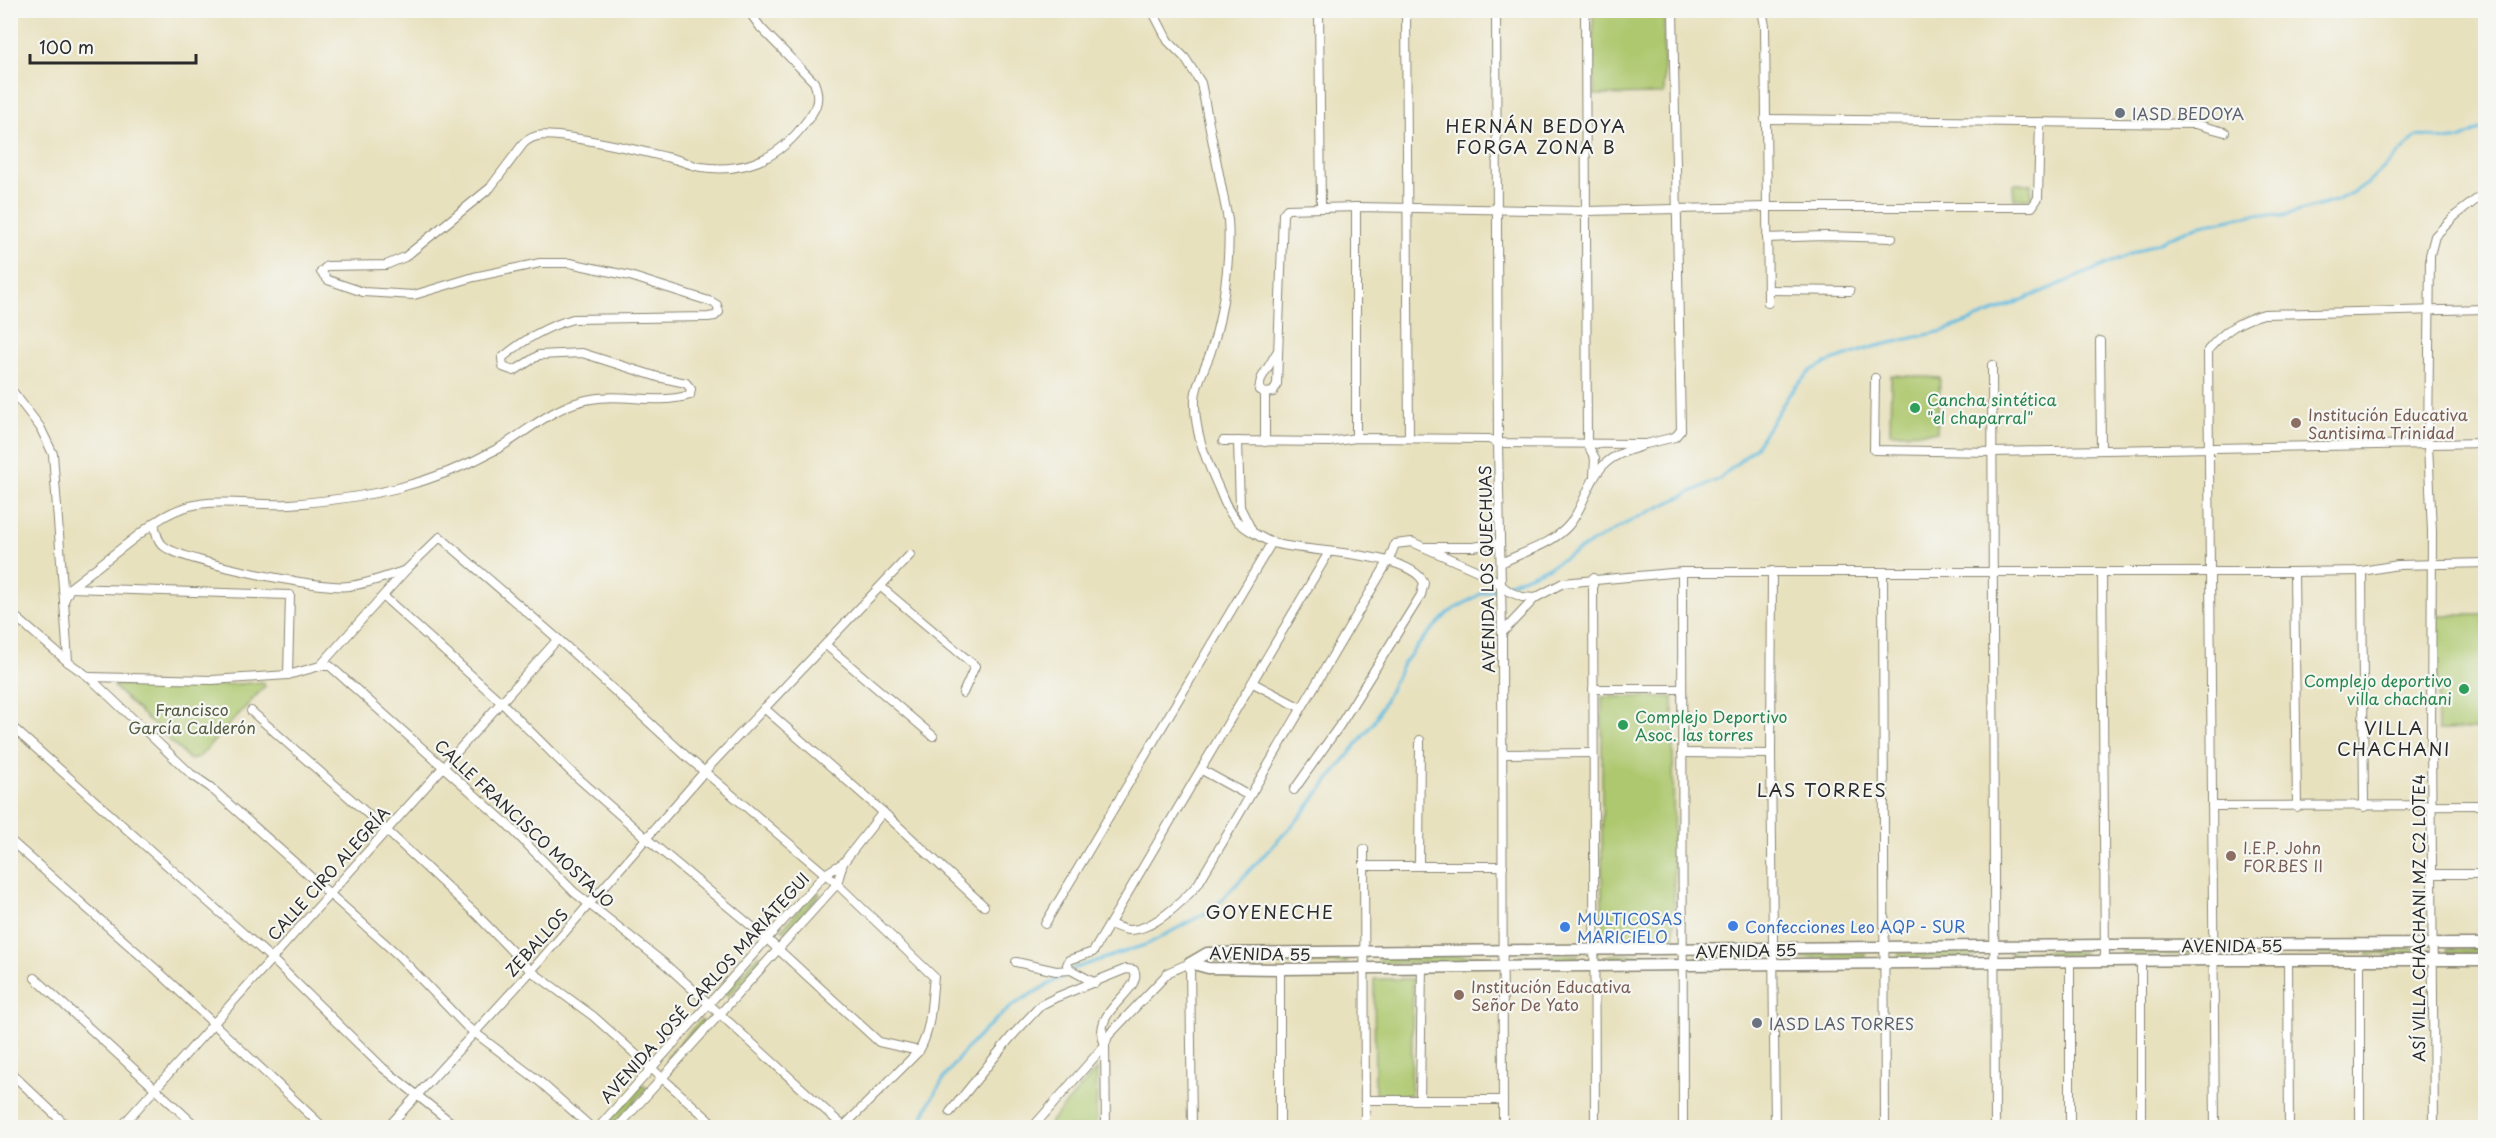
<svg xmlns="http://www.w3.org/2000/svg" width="2496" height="1138" font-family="'Playpen Sans',sans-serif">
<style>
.green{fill:#adc86e;stroke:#6c7a4c;stroke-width:1.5}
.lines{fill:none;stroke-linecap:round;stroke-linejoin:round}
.stream{stroke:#62bce0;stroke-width:3}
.minor-casing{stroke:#8a8674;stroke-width:10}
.tertiary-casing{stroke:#8a8674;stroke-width:13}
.minor{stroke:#fff;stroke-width:8}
.tertiary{stroke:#fff;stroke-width:10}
.worship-dot{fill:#6b7280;stroke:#f6f6f2;stroke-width:2}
.leisure-dot{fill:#2e9e5b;stroke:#f6f6f2;stroke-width:2}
.education-dot{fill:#8d6e63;stroke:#f6f6f2;stroke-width:2}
.shop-dot{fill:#3f7fe0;stroke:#f6f6f2;stroke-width:2}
.labels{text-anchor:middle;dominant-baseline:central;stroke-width:4.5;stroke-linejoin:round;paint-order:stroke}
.worship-label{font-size:16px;fill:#5b616d;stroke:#f6f6f2;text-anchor:start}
.leisure-label{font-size:16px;fill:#27864d;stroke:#f6f6f2;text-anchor:start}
.education-label{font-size:16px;fill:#785e54;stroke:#f6f6f2;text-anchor:start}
.street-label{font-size:16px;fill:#2b2b2b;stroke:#f6f6f2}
.park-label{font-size:16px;fill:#525a3f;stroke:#f6f6f2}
.shop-label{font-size:16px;fill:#366cbe;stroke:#f6f6f2;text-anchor:start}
.neighbourhood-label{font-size:18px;letter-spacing:1.5px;fill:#2b2b2b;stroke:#f6f6f2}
</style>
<rect width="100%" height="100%" fill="#f6f6f2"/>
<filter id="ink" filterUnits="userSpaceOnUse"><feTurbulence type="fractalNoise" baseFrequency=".0167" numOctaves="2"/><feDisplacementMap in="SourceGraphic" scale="12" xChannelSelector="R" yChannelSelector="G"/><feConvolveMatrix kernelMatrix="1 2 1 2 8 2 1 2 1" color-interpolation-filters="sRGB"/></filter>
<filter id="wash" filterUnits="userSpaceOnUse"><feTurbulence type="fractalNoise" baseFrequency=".008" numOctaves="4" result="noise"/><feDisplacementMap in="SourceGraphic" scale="24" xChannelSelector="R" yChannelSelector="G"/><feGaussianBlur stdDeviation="1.35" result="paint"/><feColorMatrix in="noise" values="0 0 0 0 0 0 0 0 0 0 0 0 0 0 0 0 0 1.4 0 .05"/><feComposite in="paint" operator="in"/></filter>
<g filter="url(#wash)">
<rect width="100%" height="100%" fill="#e8e1be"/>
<g class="green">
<polygon points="1593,11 1664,11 1664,94 1594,95"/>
<polygon points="2013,184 2031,184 2031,198 2014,199"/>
<polygon points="1891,375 1940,378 1937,432 1890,433"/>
<polygon points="2485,615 2485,729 2438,730 2437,615"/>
<polygon points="263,682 265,686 198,758 190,760 114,687 115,685 212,686"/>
<polygon points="1602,697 1673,697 1674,938 1602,939"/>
<polygon points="816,891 820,894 786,932 782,929"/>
<polygon points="2198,949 2198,954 2122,955 2122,950"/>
<rect x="2230" y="949" width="44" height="5"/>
<rect x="2298" y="949" width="49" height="5"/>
<polygon points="2368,949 2419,949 2419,955 2368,954"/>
<rect x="2447" y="949" width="38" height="5"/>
<polygon points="2084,951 2084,955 2010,956 2010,952"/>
<polygon points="1976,952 1976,957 1899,958 1899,953"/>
<rect x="1792" y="953" width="73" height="5"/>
<rect x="1696" y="954" width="61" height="6"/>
<polygon points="759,955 763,958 729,996 725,993"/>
<polygon points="1520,955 1578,955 1578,962 1520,961"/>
<polygon points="1609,955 1666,955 1666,961 1609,962"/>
<polygon points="1485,956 1485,962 1379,963 1379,957"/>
<rect x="1217" y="957" width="130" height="6"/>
<polygon points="1374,979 1413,979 1411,1095 1375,1094"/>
<polygon points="701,1020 705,1023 671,1061 667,1057"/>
<polygon points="1097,1069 1096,1127 1046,1127"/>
<polygon points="643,1085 647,1088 614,1124 610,1121"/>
</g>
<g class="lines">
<g class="stream">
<path d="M 1505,585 L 1549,567 L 1634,519 L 1719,479 L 1756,447 L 1788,396 L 1797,385 L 1812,370 L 1826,363 L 1873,347 L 1943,331 L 2001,309 L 2197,226 L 2256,214 L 2282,216 L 2336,201 L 2366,185 L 2417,136 C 2428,133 2434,139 2445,140 C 2459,143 2474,132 2486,125"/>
<polyline points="1072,969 1148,944 1213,909 1300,817 1374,722 1403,664 1424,638 1448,613 1482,593 1499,587"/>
<path d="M 919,1128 C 935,1080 972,1038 1011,1007 C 1028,994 1049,986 1067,973"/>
</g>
</g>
</g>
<g filter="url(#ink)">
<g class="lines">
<g class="minor-casing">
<g id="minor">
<path d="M 1152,10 L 1168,41 L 1185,58 L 1201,83 L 1228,220 C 1231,257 1223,316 1211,351 C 1206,367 1196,382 1195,399 C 1194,429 1204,455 1216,482 C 1222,494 1227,513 1238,522 C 1246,529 1263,539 1273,543 C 1306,553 1410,551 1424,583 L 1421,595 L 1340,725 L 1294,790"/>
<polyline points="1319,10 1321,208"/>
<polyline points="1406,10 1409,438"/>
<polyline points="1496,10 1498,443 1502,633 1503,1128"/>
<polyline points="1585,10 1587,444 1595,458 1594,477"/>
<polyline points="1762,10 1765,26 1768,303"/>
<polyline points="1765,119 2195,124 2225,132"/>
<polyline points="1356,207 1356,438"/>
<polyline points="1767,238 1825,236 1892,238"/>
<polyline points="1768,290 1850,291"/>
<polyline points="2100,341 2101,449"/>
<polyline points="1992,365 1995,1128"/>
<polyline points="1875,378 1874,450 1993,452 2486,443"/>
<polyline points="10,388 40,427 53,454 64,601"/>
<polyline points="1265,393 1273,392 1277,384 1283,214 1287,209 1356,207 1586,211 1767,207 2032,207 2038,198 2040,122"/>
<polyline points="1265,393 1259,390 1261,379 1277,352"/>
<polyline points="1223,441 1330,442 1356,438 1489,439 1498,443 1646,444 1675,437 1681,430 1673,10"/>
<polyline points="1238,441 1240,507 1251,529"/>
<polyline points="1265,442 1265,393"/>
<polyline points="1426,547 1473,547 1500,543"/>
<path d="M 1501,563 C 1523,552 1553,544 1569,525 C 1585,506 1588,478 1607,462 C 1616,454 1629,450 1640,447"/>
<path d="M 406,570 C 388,576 368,584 349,586 C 322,590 186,562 165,547 C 157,542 156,531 154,523 C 200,490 239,507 290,504 C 368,498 430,486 499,448 C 526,432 551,409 582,401 C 617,391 655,406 690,395 L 691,389 L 686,383 L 658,377 L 582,353 L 539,355 L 514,371 L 503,367 L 502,358 C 522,341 548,326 573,319 L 708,317 L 715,316 L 719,312 L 717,305 L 712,302 L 630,276 L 570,263 L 540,263 L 474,277 L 414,295 L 363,292 L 328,280 L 321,272 L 327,266 L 386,265 L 405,257 L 490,188 L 523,144 C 535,132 551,135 566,137 C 600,141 633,149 666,157 C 678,159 689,165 701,167 C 743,173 777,159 802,127 C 815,111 822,101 814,82 L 761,28 L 748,10"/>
<polyline points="1772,571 1771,754 1775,1128"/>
<polyline points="2362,571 2364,807"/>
<polyline points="1682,572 1683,1128"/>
<polyline points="1883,572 1885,1128"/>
<polyline points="2294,572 2297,807"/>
<polyline points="2102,573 2105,961"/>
<polyline points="1593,578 1595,1128"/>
<polyline points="881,587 975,666 963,693"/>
<polyline points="70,588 290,595 288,675"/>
<polyline points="383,596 502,703 569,770 646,838 767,939 879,1042 919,1051"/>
<polyline points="10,612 68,662 89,677 191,774 210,787 398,955 466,1026 539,1081 592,1128"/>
<polyline points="1502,633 1535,598"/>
<polyline points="827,646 933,736"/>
<polyline points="68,662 64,601 70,588 154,523"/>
<polyline points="320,666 330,666 506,823 574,892 665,964 843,1126"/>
<path d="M 89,677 L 212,680 L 288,675 L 320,666 L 406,570 L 440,537 L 558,639 L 686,756 L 837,884 L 934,977 C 931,1001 932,1029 919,1051 L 842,1128"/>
<polyline points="1253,683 1301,708"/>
<polyline points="1593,689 1682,689"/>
<polyline points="764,708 883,812 984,906"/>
<polyline points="251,711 386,830 476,914 531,971 593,1016 718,1128"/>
<polyline points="10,725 271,958 383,1068 458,1128"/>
<polyline points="1682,753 1771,754"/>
<polyline points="1503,754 1593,753"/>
<polyline points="1202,770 1249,796"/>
<polyline points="2212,806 2486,805"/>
<polyline points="10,840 158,971 324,1128"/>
<polyline points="1364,849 1365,1128"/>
<polyline points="1419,865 1420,740"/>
<polyline points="1364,866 1503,866"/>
<polyline points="2432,874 2486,874"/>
<polyline points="1045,924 1272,542"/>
<path d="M 1110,924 C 1115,926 1122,929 1128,930 C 1153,931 1183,901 1198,884 L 1389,560 L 1395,544 L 1412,542 L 1489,576 L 1510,592 L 1522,597 L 1535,598 L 1563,583 L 1682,572 L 2294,572 L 2362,571 L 2398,565 L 2486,563"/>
<polyline points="2288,959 2289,1128"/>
<polyline points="2360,960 2360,1128"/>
<polyline points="2070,961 2070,1128"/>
<polyline points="1016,962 1056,971 1071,970"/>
<polyline points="35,978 198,1128"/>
<polyline points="1095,983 1071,970 1067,965 1069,960 1093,952 1329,552"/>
<polyline points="10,1072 69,1128"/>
<polyline points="1365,1100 1503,1100"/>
<polyline points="1420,1100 1422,967"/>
<path d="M 950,1112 L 1011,1037 L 1041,1005 L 1057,997 L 1126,969 L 1134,970 C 1145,991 1089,1009 1105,1045 L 1106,1128"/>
<polyline points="120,1128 558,639"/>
<polyline points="387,1128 531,971 704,772 910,555"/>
<polyline points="598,1128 825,874 843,863"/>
<polyline points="617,1128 837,884 843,863 883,812"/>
<polyline points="1032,1128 1105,1045 1108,1036 1169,972 1190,963 1192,1128"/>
<polyline points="1280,1128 1280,969"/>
<polyline points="2141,1128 2141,960"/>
<path d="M 2215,1128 L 2208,350 C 2225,330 2239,321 2264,314 L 2486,309"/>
<polyline points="2434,1128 2431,737 2432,531 2428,445 2430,255 2435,236 2456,215 2486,192"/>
</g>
</g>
<g class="tertiary-casing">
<g id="tertiary">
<polyline points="1190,963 1207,953 2104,945 2486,944"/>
<polyline points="1190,963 1208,968 1280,969 2214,960 2486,960"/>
</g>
</g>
<use href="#minor" class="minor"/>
<use href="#tertiary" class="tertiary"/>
</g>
</g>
<g class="worship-dot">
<circle cx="2120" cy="113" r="6"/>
<circle cx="1757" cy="1023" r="6"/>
</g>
<g class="leisure-dot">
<circle cx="1915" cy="408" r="6"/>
<circle cx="2464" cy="689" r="6"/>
<circle cx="1623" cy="725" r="6"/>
</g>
<g class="education-dot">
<circle cx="2296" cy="423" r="6"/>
<circle cx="2231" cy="856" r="6"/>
<circle cx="1459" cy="995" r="6"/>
</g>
<g class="shop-dot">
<circle cx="1733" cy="926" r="6"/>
<circle cx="1565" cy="927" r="6"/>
</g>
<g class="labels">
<g class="worship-label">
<text x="2132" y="113">IASD BEDOYA</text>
<text x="1769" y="1023">IASD LAS TORRES</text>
</g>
<g class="leisure-label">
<text x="1927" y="399">Cancha sintética<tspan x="1927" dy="18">"el chaparral"</tspan></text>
<text x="2452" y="680" text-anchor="end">Complejo deportivo<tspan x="2452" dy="18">villa chachani</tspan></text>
<text x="1635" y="716">Complejo Deportivo<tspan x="1635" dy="18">Asoc. las torres</tspan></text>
</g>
<g class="education-label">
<text x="2308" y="414">Institución Educativa<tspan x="2308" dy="18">Santisima Trinidad</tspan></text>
<text x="2243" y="847">I.E.P. John<tspan x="2243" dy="18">FORBES II</tspan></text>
<text x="1471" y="986">Institución Educativa<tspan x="1471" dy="18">Señor De Yato</tspan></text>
</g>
<g class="street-label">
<text transform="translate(1486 569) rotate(-91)">AVENIDA LOS QUECHUAS</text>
<text transform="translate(525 823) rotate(43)">CALLE FRANCISCO MOSTAJO</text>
<text transform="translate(328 873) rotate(-48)">CALLE CIRO ALEGRÍA</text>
<text transform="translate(2418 918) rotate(-90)">ASÍ VILLA CHACHANI MZ C2 LOTE4</text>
<text transform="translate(536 942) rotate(-48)">ZEBALLOS</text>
<text x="2232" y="945">AVENIDA 55</text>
<text transform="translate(1746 950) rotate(-1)">AVENIDA 55</text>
<text transform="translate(1260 953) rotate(1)">AVENIDA 55</text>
<text transform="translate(704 987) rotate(-48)">AVENIDA JOSÉ CARLOS MARIÁTEGUI</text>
</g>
<g class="park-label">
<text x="192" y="709">Francisco<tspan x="192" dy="18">García Calderón</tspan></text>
</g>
<g class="shop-label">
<text x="1577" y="918">MULTICOSAS<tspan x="1577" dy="18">MARICIELO</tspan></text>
<text x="1745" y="926">Confecciones Leo AQP - SUR</text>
</g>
<g class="neighbourhood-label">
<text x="1536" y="125">HERNÁN BEDOYA<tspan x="1536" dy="21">FORGA ZONA B</tspan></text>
<text x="2394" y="727">VILLA<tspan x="2394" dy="21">CHACHANI</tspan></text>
<text x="1822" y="789">LAS TORRES</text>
<text x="1270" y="911">GOYENECHE</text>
</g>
</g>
<rect width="2496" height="1138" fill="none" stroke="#f6f6f2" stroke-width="36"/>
<path d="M30 54v9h166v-9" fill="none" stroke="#2b2b2b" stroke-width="3"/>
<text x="39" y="54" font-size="18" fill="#2b2b2b" stroke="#f6f6f2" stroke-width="4.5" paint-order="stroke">100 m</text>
</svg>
